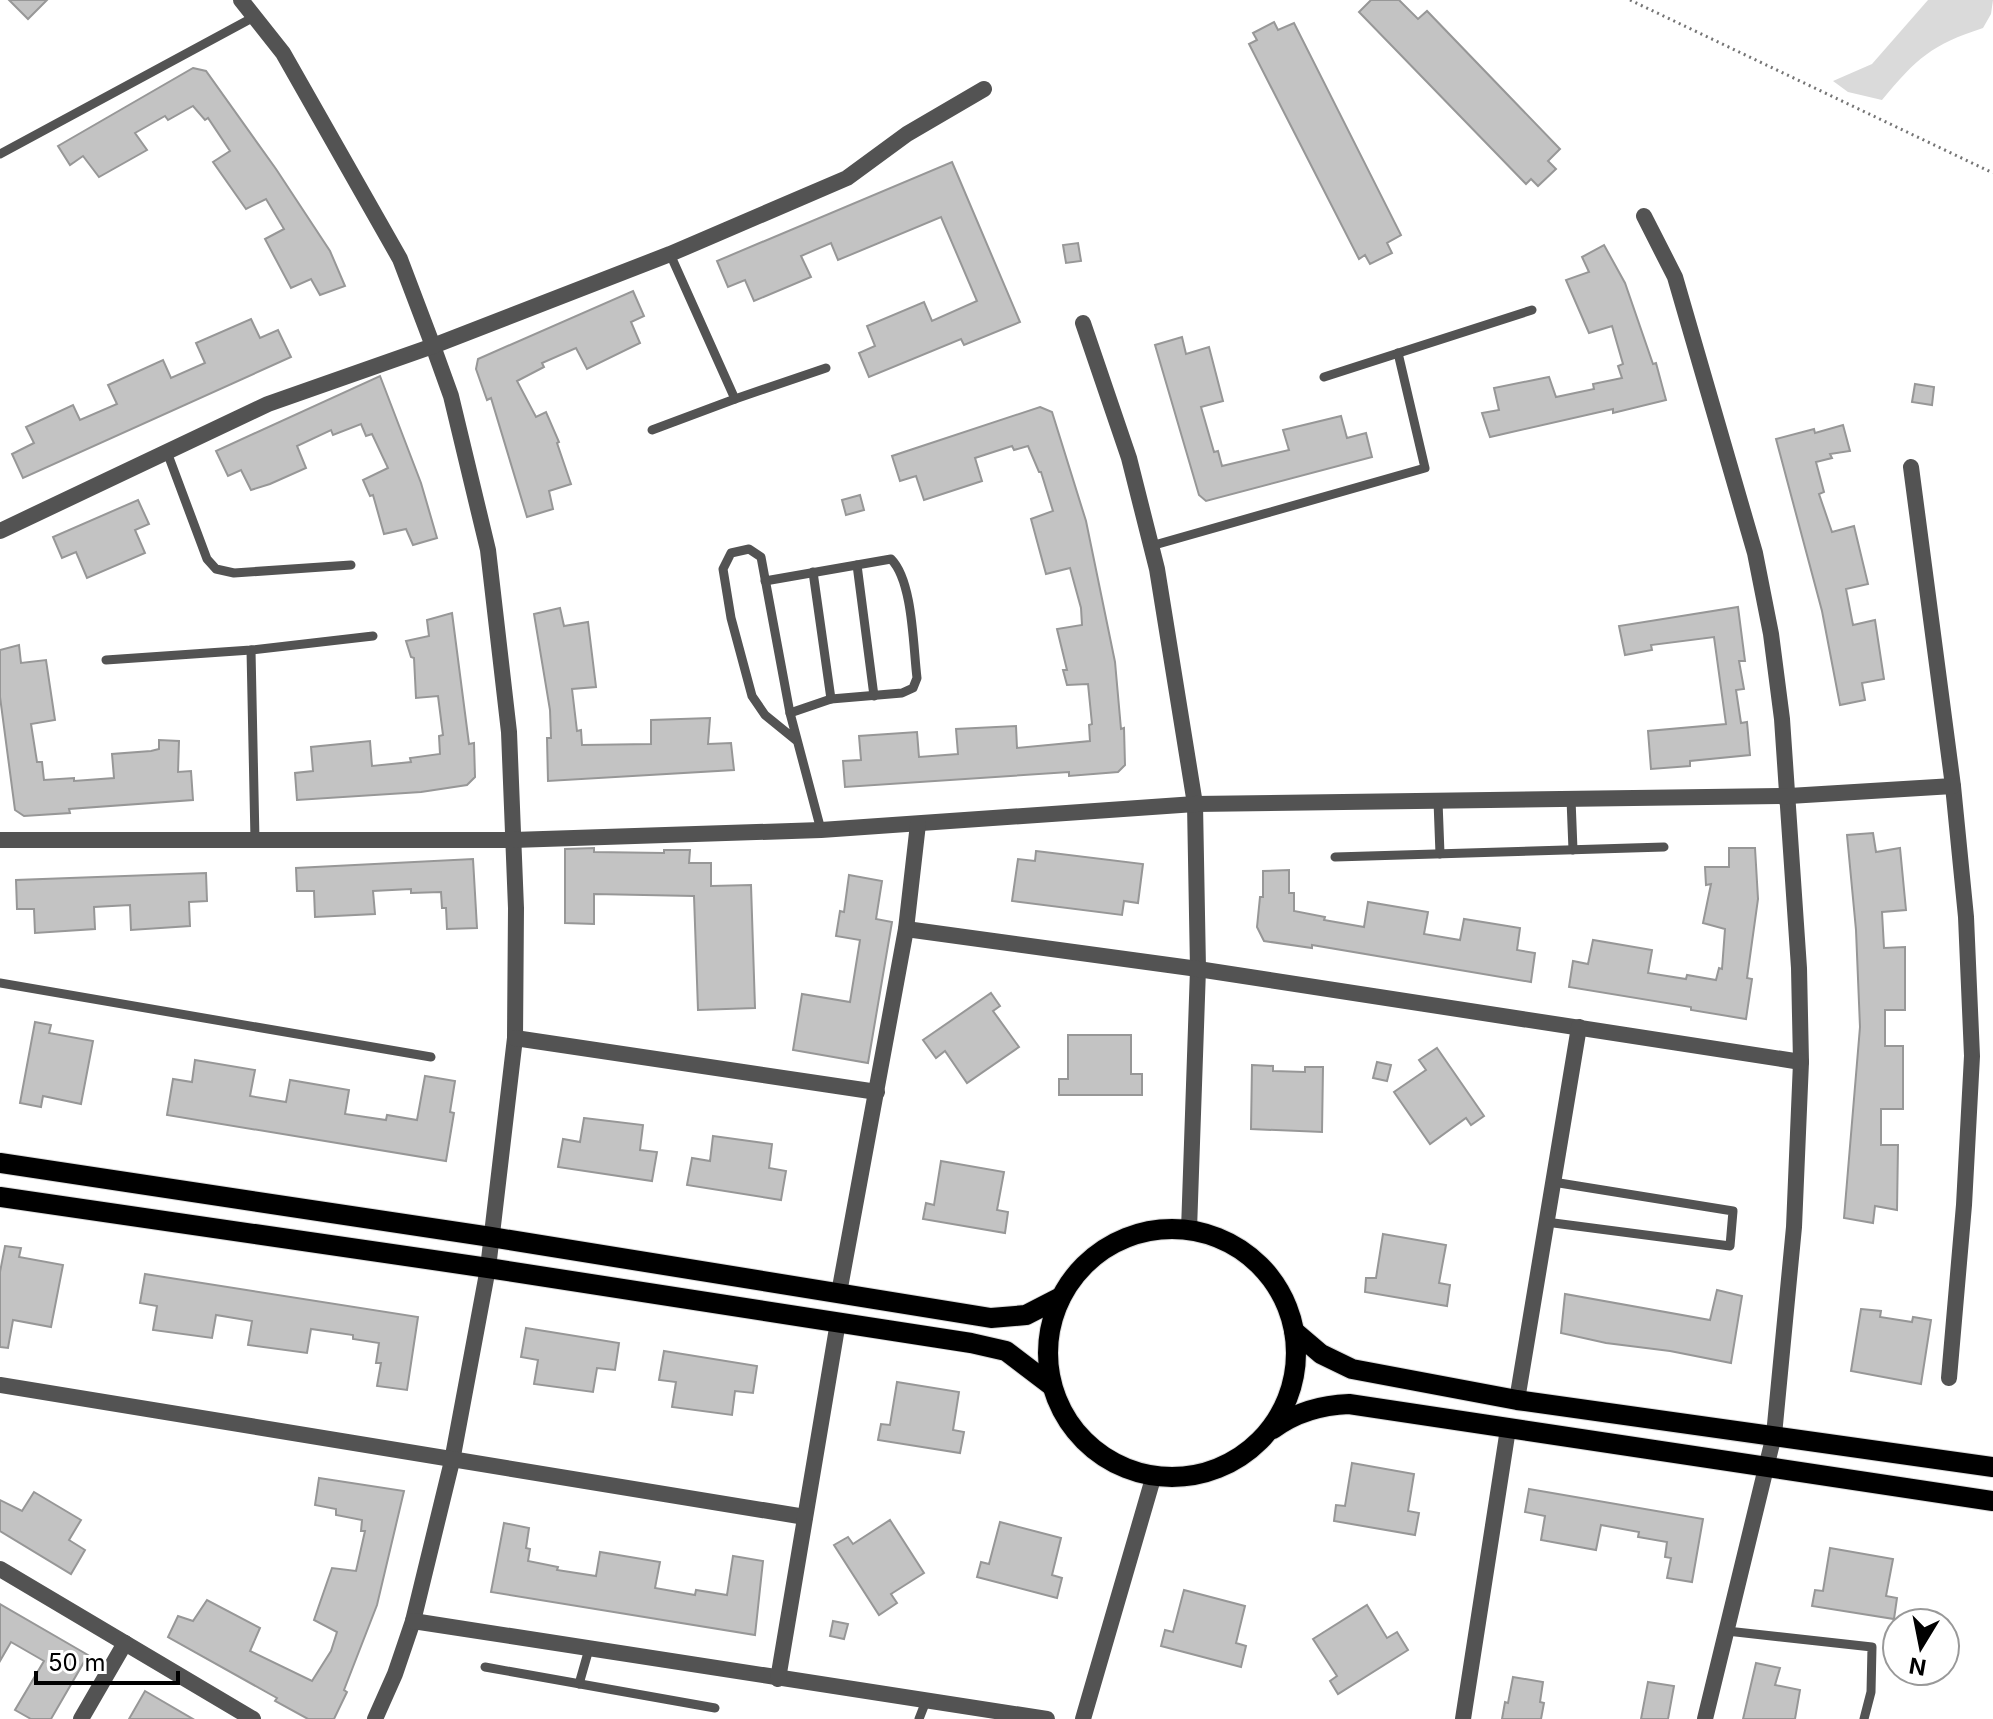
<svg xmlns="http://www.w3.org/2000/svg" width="1993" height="1719" font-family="Inter,sans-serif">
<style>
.green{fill:#dadada}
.building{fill:#c3c3c3;stroke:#979797;stroke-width:2}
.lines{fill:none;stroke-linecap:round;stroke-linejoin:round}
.primary-casing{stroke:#dbdbdb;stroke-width:22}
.path{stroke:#757575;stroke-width:3;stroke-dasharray:2 4;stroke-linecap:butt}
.service{stroke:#535353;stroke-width:9}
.minor{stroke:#535353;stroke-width:16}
.primary{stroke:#000;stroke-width:20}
</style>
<rect width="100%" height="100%" fill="#fff"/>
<path class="green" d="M 1928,0 L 1993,0 L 1991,14 L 1983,28 C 1931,45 1917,58 1882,100 L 1848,92 L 1833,81 L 1872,64 Z"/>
<g class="building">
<polygon points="9,0 47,0 28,19"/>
<polygon points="1371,0 1399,0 1418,19 1427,11 1560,149 1548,161 1556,169 1538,186 1531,179 1526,184 1359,12"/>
<polygon points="1274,22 1278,30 1294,23 1401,235 1387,243 1392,253 1370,264 1365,255 1359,259 1249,44 1257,40 1253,33"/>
<polygon points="193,68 206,71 276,169 330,251 345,286 320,295 311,279 291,288 265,239 284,229 266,199 246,209 213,162 230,151 208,118 205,120 193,106 168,120 165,116 135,133 147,150 99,177 83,156 70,165 58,146"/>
<polygon points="952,162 1020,322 964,345 961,339 869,377 859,353 875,346 867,326 924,302 932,321 977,301 941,217 838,260 831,243 801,256 811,277 754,301 745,280 728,287 717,261"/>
<polygon points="1078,243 1081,261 1066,263 1063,245"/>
<polygon points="1604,245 1625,283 1653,364 1656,363 1666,400 1613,413 1613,409 1490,437 1482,413 1499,410 1494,388 1549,377 1556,397 1594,389 1593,384 1622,378 1618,366 1623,364 1612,326 1589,333 1566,280 1589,272 1582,257"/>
<polygon points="633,291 644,316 631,322 640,343 587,369 576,348 542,363 544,367 517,381 536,417 546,412 559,442 557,443 571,484 549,491 553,509 527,517 491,398 487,400 476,369 478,359"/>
<polygon points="251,319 260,338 278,330 291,357 23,478 12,454 34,443 26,427 73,405 80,420 117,404 108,385 163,360 171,378 205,363 196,343"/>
<polygon points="1182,337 1186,354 1209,347 1223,401 1201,407 1214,452 1218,451 1222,466 1289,450 1283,430 1341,416 1347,438 1366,433 1372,457 1206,501 1199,495 1155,345"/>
<polygon points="380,376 421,483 437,538 413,545 406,529 384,534 373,495 370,496 363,480 388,468 372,434 366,436 361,424 333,435 331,430 297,446 306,468 270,484 251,490 241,470 228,476 216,451"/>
<polygon points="1915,384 1934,387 1932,405 1912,402"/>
<polygon points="1040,407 1052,412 1086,521 1115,662 1121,729 1124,728 1125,765 1118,772 1069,776 1069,772 845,787 843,761 861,760 859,736 917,732 919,757 958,754 956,729 1016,726 1017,748 1090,741 1089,725 1092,724 1088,684 1067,685 1063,670 1067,670 1057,629 1082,625 1081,608 1070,568 1046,574 1031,519 1053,511 1041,472 1039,472 1028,446 1014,450 1012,446 975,458 982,481 924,500 916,476 900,481 892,456"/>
<polygon points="1843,425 1850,451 1830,454 1832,458 1816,462 1824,492 1819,494 1832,532 1854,526 1868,584 1846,589 1853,625 1875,620 1884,679 1862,683 1865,700 1840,705 1822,611 1776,439 1814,429 1815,433"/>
<polygon points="860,495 864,510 846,515 842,500"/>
<polygon points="138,500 149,524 135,530 145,553 87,578 76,552 62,558 53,537"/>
<polygon points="1738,607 1745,661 1739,661 1744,689 1736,690 1741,723 1747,722 1750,755 1690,761 1690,766 1651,769 1648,731 1726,724 1714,637 1651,645 1652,650 1625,655 1619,626"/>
<polygon points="560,608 564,626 588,622 596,687 572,689 577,731 581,730 582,745 651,744 651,720 710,718 708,744 731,743 734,770 548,781 547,738 551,738 550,710 534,614"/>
<polygon points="452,613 469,744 474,743 475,777 467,785 421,792 297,800 295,773 313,771 311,747 370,741 372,766 411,762 410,758 440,754 439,736 443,735 438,696 416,698 414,658 411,657 406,641 429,636 427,620"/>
<polygon points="19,645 21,663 46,660 55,720 31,724 37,762 42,762 44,780 74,778 74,781 114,778 112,754 151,751 159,749 159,740 179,741 178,772 191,771 193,800 69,809 70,813 24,816 15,810 0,697 0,650"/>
<polygon points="1873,833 1876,852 1900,848 1906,910 1882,912 1884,948 1905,947 1905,1010 1885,1010 1885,1046 1903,1046 1903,1109 1881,1109 1881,1145 1898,1145 1897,1210 1875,1206 1873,1223 1844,1218 1860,1027 1856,930 1847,835"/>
<polygon points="594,848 594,852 664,853 664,850 690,850 689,863 711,863 711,886 751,885 755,1008 698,1010 694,896 594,894 594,924 565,923 565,849"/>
<polygon points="1729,848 1755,848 1758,899 1747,978 1752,979 1746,1019 1691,1010 1691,1007 1569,987 1573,961 1588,964 1593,940 1652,950 1648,973 1686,979 1687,975 1716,980 1719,968 1722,969 1725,929 1703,923 1711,884 1706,885 1705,867 1729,867"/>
<polygon points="1036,851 1143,864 1138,903 1124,901 1122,915 1012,901 1018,859 1035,861"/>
<polygon points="473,859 477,928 447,929 446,908 442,908 441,892 411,893 411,889 373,891 375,914 315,917 314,891 297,891 296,868"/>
<polygon points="1289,870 1289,893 1294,893 1294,911 1325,917 1324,920 1364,927 1368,902 1428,912 1424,934 1460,940 1464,919 1520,928 1517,950 1535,953 1531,982 1312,945 1312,948 1264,941 1257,927 1260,897 1263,897 1263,871"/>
<polygon points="206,873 207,901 189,902 190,926 131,930 130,905 94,907 95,929 35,933 34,909 17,909 16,880"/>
<polygon points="849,875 882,881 876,919 892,922 868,1063 793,1050 802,994 850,1002 860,940 836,936 840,911 844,912"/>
<polygon points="991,993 1000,1006 993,1011 1019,1047 967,1083 945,1051 936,1058 923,1040"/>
<polygon points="35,1022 51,1025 49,1033 93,1041 81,1104 43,1096 41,1107 20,1103"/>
<polygon points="1068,1035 1131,1035 1131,1074 1142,1074 1142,1095 1059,1095 1059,1079 1068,1079"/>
<polygon points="1437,1048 1484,1116 1471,1125 1466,1118 1430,1144 1394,1092 1426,1070 1419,1060"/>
<polygon points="195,1060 255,1070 250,1096 286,1102 290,1080 349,1090 345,1114 386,1120 387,1115 417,1120 425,1076 455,1081 450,1112 454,1113 446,1161 167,1115 173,1079 192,1082"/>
<polygon points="1377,1062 1391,1065 1387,1081 1373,1078"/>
<polygon points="1252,1065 1273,1066 1273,1071 1305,1072 1305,1067 1323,1067 1322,1132 1251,1129"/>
<polygon points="584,1118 643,1125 640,1150 657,1152 652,1181 558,1167 563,1139 580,1142"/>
<polygon points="713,1136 772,1144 769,1168 786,1171 781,1200 687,1185 692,1158 710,1161"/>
<polygon points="941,1161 1004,1172 997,1210 1008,1212 1005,1233 923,1219 926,1203 934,1205"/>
<polygon points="1383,1234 1446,1245 1439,1283 1450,1285 1447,1306 1365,1292 1366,1278 1376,1278"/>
<polygon points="5,1246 21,1248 19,1257 63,1265 51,1327 13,1320 8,1348 0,1347 0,1272"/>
<polygon points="145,1274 418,1317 407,1390 377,1386 381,1363 376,1363 379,1343 353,1339 353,1335 311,1329 307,1353 248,1345 252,1321 216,1315 212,1338 153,1330 157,1306 140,1303"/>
<polygon points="1717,1290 1742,1296 1731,1363 1670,1351 1606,1343 1561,1333 1565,1294 1710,1320"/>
<polygon points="1861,1309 1881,1311 1880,1317 1912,1322 1913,1317 1931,1320 1921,1384 1851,1371"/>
<polygon points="526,1328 619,1343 615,1370 597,1368 593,1392 534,1384 538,1360 521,1357"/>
<polygon points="664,1351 757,1366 753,1393 735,1391 732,1415 672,1407 676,1382 659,1380"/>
<polygon points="897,1382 959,1392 953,1430 964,1432 960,1453 878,1440 881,1424 890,1425"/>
<polygon points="1352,1463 1414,1474 1408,1511 1419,1513 1415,1535 1334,1521 1336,1505 1345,1506"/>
<polygon points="319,1478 404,1491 377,1605 344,1690 347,1692 334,1719 308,1719 275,1701 277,1698 168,1637 178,1616 193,1621 207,1600 260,1628 250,1651 312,1681 331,1651 337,1632 314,1620 332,1568 356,1571 365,1531 361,1531 362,1520 336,1515 336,1509 315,1505"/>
<polygon points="1529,1489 1703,1519 1692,1582 1667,1578 1671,1558 1665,1557 1667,1542 1638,1537 1639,1532 1601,1525 1596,1550 1541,1540 1545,1516 1525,1512"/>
<polygon points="34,1492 81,1520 69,1540 85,1550 71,1574 0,1531 0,1500 22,1511"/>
<polygon points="890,1520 924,1573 891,1594 897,1603 879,1615 834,1545 848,1537 853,1544"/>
<polygon points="1000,1522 1061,1538 1052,1575 1062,1578 1057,1598 977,1577 981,1562 989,1564"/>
<polygon points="504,1523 529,1528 526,1548 530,1549 528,1561 558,1567 557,1570 596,1576 600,1552 660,1562 655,1588 695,1595 696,1590 727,1595 733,1556 763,1561 755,1635 491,1592"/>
<polygon points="1830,1548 1893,1559 1886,1596 1897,1598 1894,1619 1812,1606 1815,1590 1823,1591"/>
<polygon points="1184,1590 1245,1606 1236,1643 1246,1646 1241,1667 1161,1646 1165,1630 1173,1632"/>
<polygon points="0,1604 88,1655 51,1719 31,1719 15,1710 44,1661 11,1642 0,1661"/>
<polygon points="1367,1605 1387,1638 1397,1632 1408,1650 1338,1694 1330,1681 1337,1676 1313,1639"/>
<polygon points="833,1621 848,1624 844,1639 830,1636"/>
<polygon points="1756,1663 1780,1668 1775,1685 1800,1690 1795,1719 1743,1719"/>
<polygon points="1513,1677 1543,1682 1540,1702 1544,1703 1541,1719 1502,1719 1505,1702 1508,1703"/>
<polygon points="1648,1682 1674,1686 1668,1719 1641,1719"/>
<polygon points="145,1691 193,1719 129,1719"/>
</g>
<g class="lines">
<g class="primary-casing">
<g id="primary">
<polyline points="0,1163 491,1237 991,1318 1026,1315 1061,1297"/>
<polyline points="0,1197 488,1268 971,1343 1006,1351 1052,1386"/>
<circle cx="1172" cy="1353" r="124"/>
<polyline points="1294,1331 1321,1354 1352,1369 1517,1400 1993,1467"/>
<path d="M 1273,1429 C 1296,1412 1321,1405 1349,1404 L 1993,1501"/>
</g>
</g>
<polyline class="path" points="1630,0 1993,173"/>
<g class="service">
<polyline points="0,154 254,17"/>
<polyline points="670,254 735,399 826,368"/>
<polyline points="1324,377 1532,310"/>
<polyline points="652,430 735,399"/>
<polyline points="167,452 207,559 216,569 234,573 351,565"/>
<polyline points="1151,546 1425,468 1398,353"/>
<polyline points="857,565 874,696"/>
<polyline points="813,572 831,699"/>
<path d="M 765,581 L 891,559 C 913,581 913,646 917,678 L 913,688 L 902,693 L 831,699 L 790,713"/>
<polyline points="251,650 255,840"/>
<polyline points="106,660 251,650 373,636"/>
<polyline points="797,741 765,715 752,696 731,618 723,569 731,553 749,549 761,557 790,713 821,830"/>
<polyline points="1571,799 1573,850"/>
<polyline points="1438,801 1440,854"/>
<polyline points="1335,857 1664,847"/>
<polyline points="0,983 431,1057"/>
<polyline points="1546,1222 1730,1246 1733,1211 1553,1182"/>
<polyline points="1727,1631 1872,1647 1871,1692 1864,1719"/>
<polyline points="485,1667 715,1708"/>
<polyline points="579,1684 589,1649"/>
<polyline points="919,1719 926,1701"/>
</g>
<g class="minor">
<polyline points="241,0 283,53 400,259 433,346 451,396 488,550 509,732 516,908 515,1038 488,1268 452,1461 413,1621 395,1674 375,1719"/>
<polyline points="1644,216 1675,277 1755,553 1771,634 1782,719 1799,968 1801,1062 1794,1227 1774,1435 1705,1719"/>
<polyline points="1083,323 1129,458 1157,569 1195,804 1198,969 1189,1230"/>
<polyline points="1911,467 1953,786 1966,917 1972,1056 1964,1205 1949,1378"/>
<polyline points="0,531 268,404 433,346 670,254 847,178 907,134 984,89"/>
<polyline points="0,840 513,840 821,830 1195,804 1789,796 1953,786"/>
<polyline points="906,929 1198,969 1801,1062"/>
<polyline points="515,1038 877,1092"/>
<polyline points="839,1293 906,929 918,824"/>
<polyline points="0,1385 805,1517"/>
<polyline points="1517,1400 1579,1027"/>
<polyline points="0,1569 253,1719"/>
<polyline points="413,1621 1047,1719"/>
<polyline points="778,1679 838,1322"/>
<polyline points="81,1719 125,1643"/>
<polyline points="1083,1719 1154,1475"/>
<polyline points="1463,1719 1508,1429"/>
</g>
<use href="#primary" class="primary"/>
</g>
<g transform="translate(1921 1647) rotate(190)"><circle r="38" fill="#ffffff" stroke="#999999" stroke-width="2"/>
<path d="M0-6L14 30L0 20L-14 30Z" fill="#000000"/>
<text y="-12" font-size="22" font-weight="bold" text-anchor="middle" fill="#000000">N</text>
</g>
<path d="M36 1671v12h142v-12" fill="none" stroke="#000000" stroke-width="4"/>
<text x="48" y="1671" font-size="24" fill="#000000" stroke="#ffffff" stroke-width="6" paint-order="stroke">50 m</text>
</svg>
